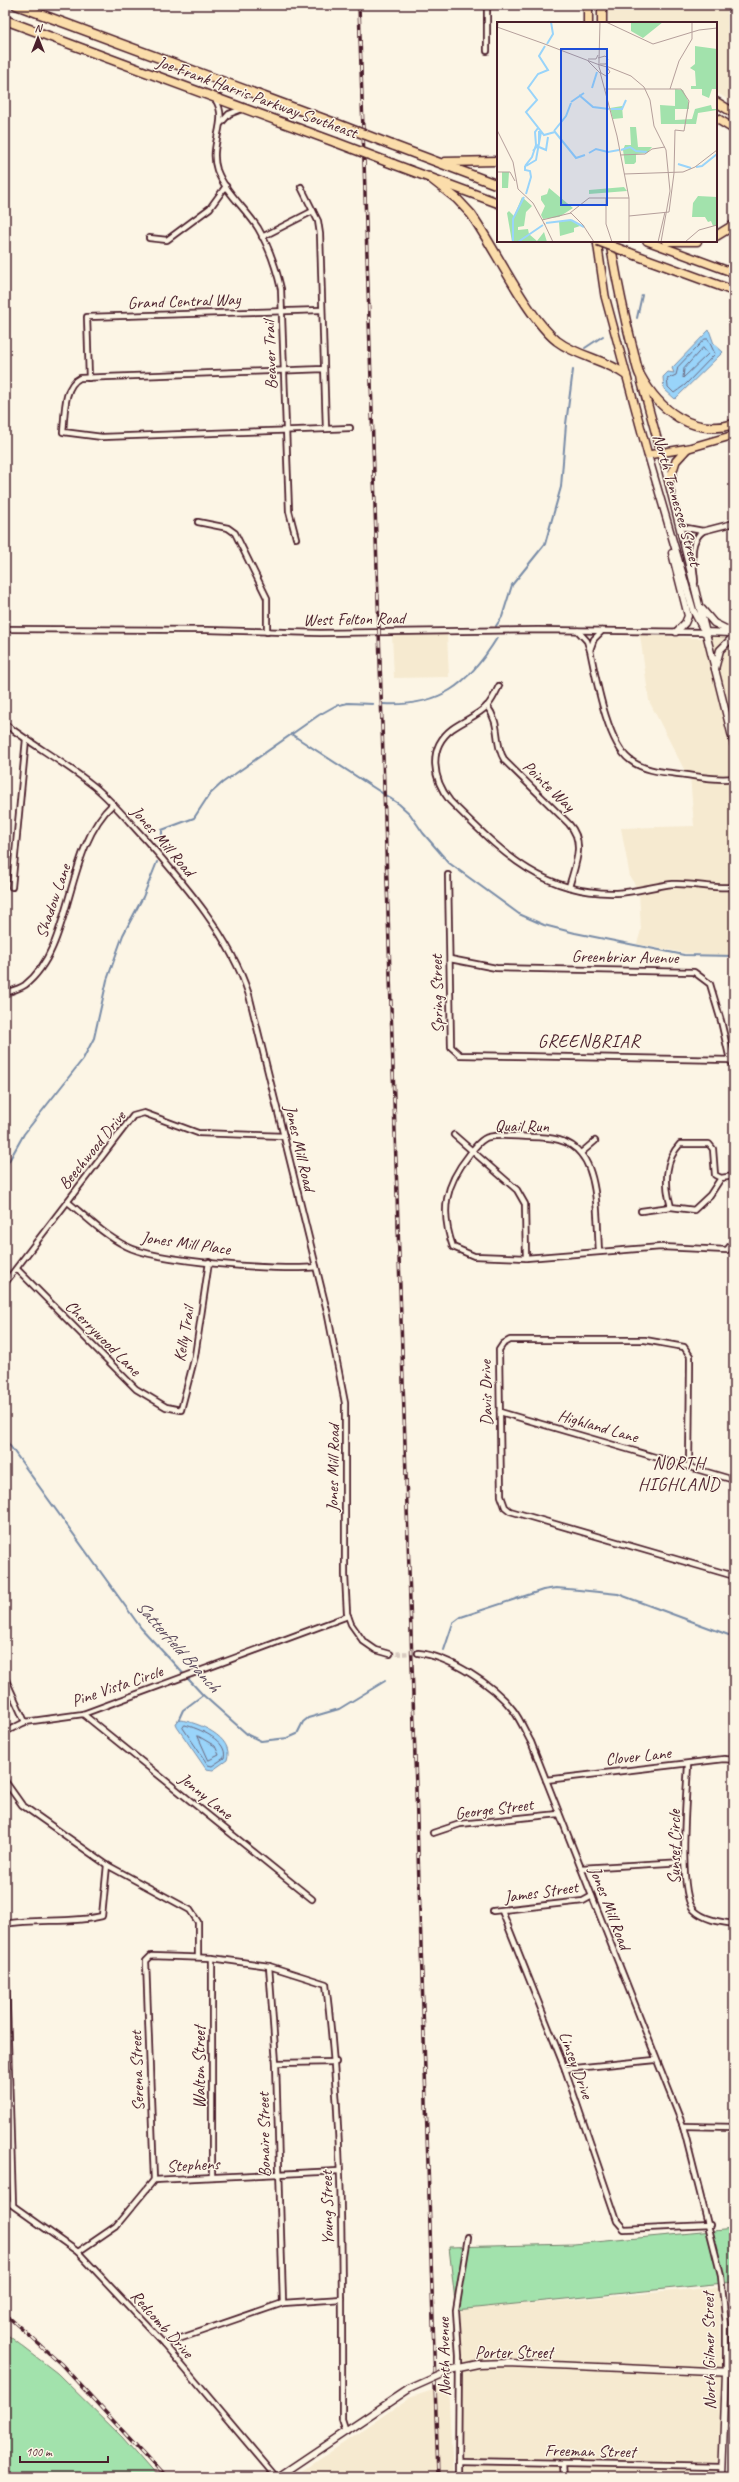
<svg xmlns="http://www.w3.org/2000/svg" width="739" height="2482" font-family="Caveat,sans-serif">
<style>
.built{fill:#f6ead0}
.green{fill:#a2e2ac;stroke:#76806c}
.water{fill:#99d4fa;stroke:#798ca7}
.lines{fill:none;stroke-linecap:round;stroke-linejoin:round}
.shore{stroke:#6a677e;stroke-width:1}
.stream{stroke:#798ca7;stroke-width:2}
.street-tunnel{stroke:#d8cac0;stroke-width:4.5;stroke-dasharray:4.5 2;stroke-linecap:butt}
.street-casing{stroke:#4a1f2b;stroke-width:8}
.secondary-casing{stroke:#4a1f2b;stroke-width:9}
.primary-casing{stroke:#4a1f2b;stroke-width:10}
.highway-casing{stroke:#4a1f2b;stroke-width:11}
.street{stroke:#fcf5e5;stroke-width:4.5}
.secondary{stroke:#fcf5e5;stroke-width:6}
.primary{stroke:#fbddab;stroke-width:7}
.highway{stroke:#fbddab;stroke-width:8}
.rail-casing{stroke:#4a1f2b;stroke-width:3.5}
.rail{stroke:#fcf5e5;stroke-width:2;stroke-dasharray:6;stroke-linecap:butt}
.secondary-bridge-casing{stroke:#4a1f2b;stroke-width:9;stroke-linecap:butt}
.highway-bridge-casing{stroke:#4a1f2b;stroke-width:11;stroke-linecap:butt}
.secondary-bridge{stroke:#fcf5e5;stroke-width:6}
.highway-bridge{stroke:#fbddab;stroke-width:8}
.labels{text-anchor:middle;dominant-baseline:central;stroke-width:3;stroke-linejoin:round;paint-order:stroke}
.street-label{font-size:17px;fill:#4a1f2b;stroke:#fcf5e5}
.neighbourhood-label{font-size:18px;letter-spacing:1px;fill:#4a1f2b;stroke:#fcf5e5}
.water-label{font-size:18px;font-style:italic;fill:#5e4c5f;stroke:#fcf5e5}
.inset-river{fill:none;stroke:#99d4fa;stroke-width:2}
.inset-road{fill:none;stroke:#b59f9b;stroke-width:1}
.view{fill:#1d4ed8;fill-opacity:0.15;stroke:#1d4ed8;stroke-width:2}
.inset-edge{fill:none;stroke:#4a1f2b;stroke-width:2}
</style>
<rect width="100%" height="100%" fill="#fcf5e5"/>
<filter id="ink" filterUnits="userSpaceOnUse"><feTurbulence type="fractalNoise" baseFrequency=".025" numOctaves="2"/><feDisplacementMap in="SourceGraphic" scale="8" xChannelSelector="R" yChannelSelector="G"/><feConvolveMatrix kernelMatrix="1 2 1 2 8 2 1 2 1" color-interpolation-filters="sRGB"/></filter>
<g filter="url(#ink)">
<g class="built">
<polygon points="608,5 734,5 734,104 716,92 716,23 609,23"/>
<polygon points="447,634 449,677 394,678 392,635"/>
<polygon points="640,635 696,638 734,636 734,956 685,953 637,944 641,930 639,891 630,877 621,828 694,826 690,775 687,775 649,701"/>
<polygon points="5,2061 9,2202 5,2200"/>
<polygon points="719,2287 724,2422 722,2477 458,2477 456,2310"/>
<polygon points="448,2385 453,2477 294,2477 409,2398"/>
</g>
<g class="green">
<polygon points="734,2229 734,2282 456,2310 449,2247 574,2244"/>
<polygon points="5,2333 57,2373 122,2437 157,2477 5,2477"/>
</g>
<g class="water">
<polygon points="709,330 714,344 723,352 675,399 664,389 663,377 668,372 674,373 672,368"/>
<path d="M 180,1720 C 197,1722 235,1737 227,1760 L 213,1770 L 206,1769 L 177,1727 L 176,1723 Z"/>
</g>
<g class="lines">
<g class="shore">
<polygon points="705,339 708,339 715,354 685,385 674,393 668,387 667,379 676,375 678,367"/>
<polygon points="703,348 708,354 683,378 684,369"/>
<path d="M 185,1725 C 198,1728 229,1741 224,1758 L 212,1766 L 208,1765 L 183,1728 Z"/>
<polygon points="198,1736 215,1746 219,1755 209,1760"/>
</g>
<g class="stream">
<polyline points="637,318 642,295"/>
<polyline points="585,348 603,336"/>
<polyline points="496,626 502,617 512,585 545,544 561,487 566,424 573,370"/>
<path d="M 383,704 C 440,707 468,685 497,638"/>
<polyline points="291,734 399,804 410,814 423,833 449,863 519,914 544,925 575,933 684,955 734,956"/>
<polyline points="162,848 162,830 194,818 209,795 222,783 319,715 335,706 348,703 373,704"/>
<polyline points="5,1168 24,1134 83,1059 94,1038 107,980 123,935 143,897 157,862"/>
<polyline points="5,1439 141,1628 203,1695 248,1735 261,1741 288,1738 297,1734 303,1722 308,1718 339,1709 385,1681"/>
<polyline points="444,1650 453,1623 461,1617 543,1590 556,1588 579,1590 618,1594 734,1637"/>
<polyline points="178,1721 183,1710 203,1695"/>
</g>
<polyline class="street-tunnel" points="390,1654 418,1653"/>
<g class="street-casing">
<g id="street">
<polyline points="487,51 487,5"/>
<path d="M 215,99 C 230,121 208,143 217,170 C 225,192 246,209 258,228 C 269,247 276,267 281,289 L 289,511 L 296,538"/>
<polyline points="221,123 229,114 242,109"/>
<path d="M 301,187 L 318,221 L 320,234 L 326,429 L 102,437 L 63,432 C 65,415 63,386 80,378 L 324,369"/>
<polyline points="262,237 313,211"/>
<polyline points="149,238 167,240 210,208 226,186"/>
<polyline points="89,378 87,317 321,310"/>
<polyline points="326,429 350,428"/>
<polyline points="198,522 228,528 235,533 267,598 267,632"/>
<polyline points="681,527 703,531 734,523"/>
<path d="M 695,582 C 694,564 687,543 703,531"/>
<polyline points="5,629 207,630 320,633 538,630 704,632"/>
<polyline points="578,631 587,641 590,650 594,639 602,631"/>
<path d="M 590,650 C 596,678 607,743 630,760 C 644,771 663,772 679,774 C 697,776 716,781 734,778"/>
<path d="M 499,686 C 496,692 493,699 488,705 C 479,715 463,721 452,729 C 427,748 433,780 450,801 C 500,850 540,895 617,893 C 636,892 654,886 673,884 C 694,883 714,889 734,887"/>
<path d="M 487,706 C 502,726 493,742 505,761 L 569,824 C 586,843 575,865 569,887"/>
<path d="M 5,724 C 34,746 67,764 95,787 C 113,802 129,822 145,839 C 186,886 230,936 249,995 L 327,1311 L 345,1403 L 345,1575 L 347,1613 L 351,1624 L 363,1641 L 376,1650 L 390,1654"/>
<polyline points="448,875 451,1047 460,1055 730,1060"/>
<polyline points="12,887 26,739"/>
<polyline points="450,959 496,968 694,972 710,984 721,1021 730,1060 734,1066"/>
<path d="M 5,993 C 11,991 19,989 25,985 C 74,947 64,849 113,804"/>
<polyline points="454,1135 517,1190 525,1204 526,1258"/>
<polyline points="581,1153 595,1141"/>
<path d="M 721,1178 L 710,1195 L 694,1210 L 671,1207 C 665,1186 664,1161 680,1144 L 709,1144 L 713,1149 L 715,1175 L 721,1178 L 734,1176"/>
<path d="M 68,1202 C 86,1217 104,1235 126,1246 C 156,1262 281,1271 316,1267"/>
<polyline points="641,1211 671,1207"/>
<path d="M 599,1251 C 597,1223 599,1175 581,1154 C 570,1139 549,1137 531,1137 C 518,1137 502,1134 489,1137 C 482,1138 473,1149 469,1155 C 445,1185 440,1211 453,1247 L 474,1256 L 526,1258 L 661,1247 L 727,1250 L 734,1241"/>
<polyline points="17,1269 136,1389 166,1407 181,1410 195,1356 209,1262"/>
<polyline points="5,1283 133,1116 144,1113 198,1133 284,1136"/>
<polyline points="500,1412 734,1480"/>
<polyline points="689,1466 690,1367 690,1356 684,1347 645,1340 510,1340 503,1344 499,1350 501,1496 505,1507 510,1511 734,1576"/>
<path d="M 418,1653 C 449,1656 494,1685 513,1710 C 520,1719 525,1731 531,1742 L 683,2126 L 721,2276 L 726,2325 L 726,2373"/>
<polyline points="5,1678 25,1722"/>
<polyline points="83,1714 312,1899"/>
<polyline points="5,1732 25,1722 83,1714 348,1616"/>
<path d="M 688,1764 C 687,1791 677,1892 694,1910 C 704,1920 721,1922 734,1924"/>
<polyline points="546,1780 724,1759 734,1760"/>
<polyline points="5,1781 22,1805 107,1865 190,1910 198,1922 198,1957"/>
<polyline points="433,1833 460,1824 559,1814"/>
<polyline points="581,1868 684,1862"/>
<polyline points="493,1911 583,1901 592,1896"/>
<polyline points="502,1911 565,2069 617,2221 624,2229 710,2225"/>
<path d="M 5,1924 C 37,1918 70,1924 102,1916 L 107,1865"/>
<polyline points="5,1944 13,2205"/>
<polyline points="269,1966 276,2063 283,2303"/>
<polyline points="276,2063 336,2062"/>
<polyline points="565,2069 655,2060"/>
<polyline points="683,2126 734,2127"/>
<polyline points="212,2176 212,1958"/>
<path d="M 154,2180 L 146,1961 L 151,1956 L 212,1958 L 269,1966 L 326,1984 C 344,2129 342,2275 342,2420 L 346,2432"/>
<polyline points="5,2200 78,2252 164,2344 276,2477"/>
<polyline points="78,2252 116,2226 154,2180 339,2171"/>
<polyline points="164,2344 283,2303 342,2299"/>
<polyline points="458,2461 722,2466"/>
<polyline points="563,2464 564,2477"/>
<polyline points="458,2477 459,2356 456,2310 468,2237"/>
</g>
</g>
<g class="secondary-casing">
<g id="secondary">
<polyline points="661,453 734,745"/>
<polyline points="648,455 693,610 702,627"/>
<polyline points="672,553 688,616 685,623 676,632"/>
<polyline points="702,609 714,623 734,633"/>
<polyline points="704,632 731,633"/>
<polyline points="715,669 720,650 734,636"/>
<polyline points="454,2369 478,2364 508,2363 734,2373"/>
<polyline points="278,2477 409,2389"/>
<polyline points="722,2477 726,2373"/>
</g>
</g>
<g class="primary-casing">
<g id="primary">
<polyline points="597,241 605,296 648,455 689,448 734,435"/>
<polyline points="647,241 734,273"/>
<polyline points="641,380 661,453"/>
<polyline points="669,483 676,461 687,449"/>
</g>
</g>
<g class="highway-casing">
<g id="highway">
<polyline points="16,5 335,123"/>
<polyline points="588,5 588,23"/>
<polyline points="5,20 335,142"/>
<polyline points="602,23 602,5"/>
<polyline points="716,102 734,113"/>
<polyline points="716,118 734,129"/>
<polyline points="392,145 498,185"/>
<polyline points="445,162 498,161"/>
<polyline points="393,164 498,203"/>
<path d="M 429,177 L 457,199 L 471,214 C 495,248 526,316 557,341 C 578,357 605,359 626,375"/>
<polyline points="716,236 734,225"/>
<path d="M 610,241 C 616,276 623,311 632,346 C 635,355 636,367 640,375 C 659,410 693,437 734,424"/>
<polyline points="667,241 697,241"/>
<polyline points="630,253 734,291"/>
</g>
</g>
<use href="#street" class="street"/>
<use href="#secondary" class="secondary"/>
<use href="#primary" class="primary"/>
<use href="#highway" class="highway"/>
<g class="rail-casing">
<g id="rail">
<polyline points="359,5 438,2477"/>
<polyline points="5,2314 61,2364 165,2477"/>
</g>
</g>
<use href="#rail" class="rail"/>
<g class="secondary-bridge-casing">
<polyline id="secondary-bridge" points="409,2389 454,2369"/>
</g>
<g class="highway-bridge-casing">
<g id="highway-bridge">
<polyline points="335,123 392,145"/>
<polyline points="335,142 393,164"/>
<polyline points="598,241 630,253"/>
</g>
</g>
<use href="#secondary-bridge" class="secondary-bridge"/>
<use href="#highway-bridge" class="highway-bridge"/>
</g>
</g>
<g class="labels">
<g class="street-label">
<text transform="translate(257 97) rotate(20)">Joe Frank Harris Parkway Southeast</text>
<text transform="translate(184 301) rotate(-2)">Grand Central Way</text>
<text transform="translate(270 355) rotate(-92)">Beaver Trail</text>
<text transform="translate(677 500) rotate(74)">North Tennessee Street</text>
<text transform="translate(354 619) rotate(-1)">West Felton Road</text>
<text transform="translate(549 786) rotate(44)">Pointe Way</text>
<text transform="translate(163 841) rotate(49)">Jones Mill Road</text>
<text transform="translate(53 901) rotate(-71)">Shadow Lane</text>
<text transform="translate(625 957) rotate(1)">Greenbriar Avenue</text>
<text transform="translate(437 994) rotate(-91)">Spring Street</text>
<text transform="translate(522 1126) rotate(1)">Quail Run</text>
<text transform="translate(300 1148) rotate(77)">Jones Mill Road</text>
<text transform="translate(92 1150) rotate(-51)">Beechwood Drive</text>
<text transform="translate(186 1243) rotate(8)">Jones Mill Place</text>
<text transform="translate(184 1334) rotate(-80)">Kelly Trail</text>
<text transform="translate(103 1338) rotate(45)">Cherrywood Lane</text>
<text transform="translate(486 1393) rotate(-91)">Davis Drive</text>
<text transform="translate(598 1426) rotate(16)">Highland Lane</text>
<text transform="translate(333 1468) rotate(-89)">Jones Mill Road</text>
<text transform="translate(117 1686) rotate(-19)">Pine Vista Circle</text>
<text transform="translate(638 1756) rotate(-6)">Clover Lane</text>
<text transform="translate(206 1796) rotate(39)">Jenny Lane</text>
<text transform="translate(494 1809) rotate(-7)">George Street</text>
<text transform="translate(674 1847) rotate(-90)">Sunset Circle</text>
<text transform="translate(541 1892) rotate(-8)">James Street</text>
<text transform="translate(610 1908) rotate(69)">Jones Mill Road</text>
<text transform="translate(576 2065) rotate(70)">Linsey Drive</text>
<text transform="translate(199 2067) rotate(-90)">Walton Street</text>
<text transform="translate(137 2071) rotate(-92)">Serena Street</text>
<text transform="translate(264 2135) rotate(-91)">Bonaire Street</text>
<text transform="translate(193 2165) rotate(-3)">Stephens</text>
<text transform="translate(327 2208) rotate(-91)">Young Street</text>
<text transform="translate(162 2324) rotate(48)">Redcomb Drive</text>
<text transform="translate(709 2351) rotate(-91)">North Gilmer Street</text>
<text x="514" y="2352">Porter Street</text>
<text transform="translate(444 2357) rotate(-91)">North Avenue</text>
<text transform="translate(590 2451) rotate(1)">Freeman Street</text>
</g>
<g class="neighbourhood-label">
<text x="589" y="1041">GREENBRIAR</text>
<text x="679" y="1463">NORTH<tspan x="679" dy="21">HIGHLAND</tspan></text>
</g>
<g class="water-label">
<text transform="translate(178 1646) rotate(48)">Satterfield Branch</text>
</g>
</g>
<g transform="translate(497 22)">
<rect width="220" height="220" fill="#fcf5e5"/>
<path d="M 134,0 L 166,0 L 146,16 L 134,9 ZM 198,24 L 220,27 L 220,67 L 215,67 L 212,76 L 205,73 L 205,67 L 194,67 L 194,64 L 199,64 L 198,49 L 193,46 L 198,42 ZM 178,67 L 186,68 L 192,81 L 192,87 L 178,87 L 178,98 L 195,97 L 198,87 L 214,83 L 215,87 L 219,87 L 220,77 L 220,88 L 201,91 L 199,102 L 164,102 L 163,83 L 178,84 ZM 125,84 L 126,96 L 116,97 L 113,86 ZM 133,105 L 139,105 L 141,125 L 155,125 L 150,131 L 139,132 L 139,140 L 137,142 L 128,142 L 126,128 L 128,123 L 134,123 ZM 5,150 L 12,150 L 11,166 L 5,166 ZM 127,165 L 130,169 L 92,172 L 92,168 ZM 52,166 L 76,186 L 62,195 L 46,197 L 44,193 L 48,184 L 44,178 L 44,174 L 50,172 ZM 201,174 L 220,175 L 220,203 L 216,204 L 214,199 L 211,200 L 208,195 L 195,195 L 196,181 ZM 25,175 L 35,184 L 29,190 L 27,204 L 21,205 L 21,208 L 31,207 L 32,212 L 40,219 L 47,210 L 50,220 L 15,220 L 10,191 L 12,189 L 17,194 ZM 74,198 L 83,204 L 77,206 L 77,210 L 63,214 L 62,200 Z" fill="#a2e2ac"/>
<path class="inset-river" d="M 50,22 L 56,12 L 54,0M 48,24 L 42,34 L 51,48 L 41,52 L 31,66 L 40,78 L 29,90 L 47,113 L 58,110 L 79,136 L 88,133M 95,66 L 100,50M 82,73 L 96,85 L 112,87M 74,80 L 87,71M 114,87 L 125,87 L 129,78M 57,109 L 69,94 L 74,81M 42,125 L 49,128 L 51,115M 124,128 L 133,125 L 139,129 L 150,130M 36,129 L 42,122 L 42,109M 92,131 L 99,127 L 111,130 L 122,128M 181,142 L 194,146M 28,144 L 28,148 L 33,149 L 34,155 L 29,172M 28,144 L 35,135 L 39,123 L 38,110 L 41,106M 29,144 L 39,138 L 44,110M 199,145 L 205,144 L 220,132M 74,198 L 87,205M 49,201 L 74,198M 16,220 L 16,197 L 27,175M 21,220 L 46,203"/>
<path class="inset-road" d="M 109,0 L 156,22 L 202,8 L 220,6M 0,5 L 45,21 L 100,42 L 103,43 L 110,45 L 113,50 L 109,54 L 104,51 L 102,45 L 102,39 L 103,0M 0,18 L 1,0M 101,36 L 108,34 L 111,37 L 109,42 L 103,42M 91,37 L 99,37 L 101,33M 91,39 L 103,51M 109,44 L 134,54 L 147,65 L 153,78 L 157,104 L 169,128 L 173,169 L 164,220M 103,50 L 120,114 L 132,176 L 132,220M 108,67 L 184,67 L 192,79 L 187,109 L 178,108 L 177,151 L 172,190 L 132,194M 173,67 L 182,39 L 195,17 L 195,0M 0,108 L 16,140 L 21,167 L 36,181 L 48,203M 123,133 L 148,132 L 155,127 L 168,125M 0,150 L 13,150 L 18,159M 127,152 L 186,150 L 198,145 L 220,128M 109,176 L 109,202 L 115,220M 73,191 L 92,176 L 132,176M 45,198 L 74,191 L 86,203 L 97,220M 47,201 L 56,220M 161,220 L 168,190M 188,220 L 202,208 L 220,203"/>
<path class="view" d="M 64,27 L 110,27 L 110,183 L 64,183 Z"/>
<rect width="220" height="220" class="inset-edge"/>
</g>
<rect width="739" height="2482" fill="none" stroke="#fcf5e5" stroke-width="20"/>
<rect x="10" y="10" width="719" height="2462" fill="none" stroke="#4a1f2b" stroke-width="1.5" filter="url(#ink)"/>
<g transform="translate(38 38)" stroke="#fcf5e5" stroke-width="3" paint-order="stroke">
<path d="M0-3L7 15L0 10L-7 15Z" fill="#4a1f2b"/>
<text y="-6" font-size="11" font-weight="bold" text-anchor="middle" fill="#4a1f2b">N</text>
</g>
<path d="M20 2456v6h88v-6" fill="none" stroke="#4a1f2b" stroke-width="2"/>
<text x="26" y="2456" font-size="12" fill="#4a1f2b" stroke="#fcf5e5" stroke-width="3" paint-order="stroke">100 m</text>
</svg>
